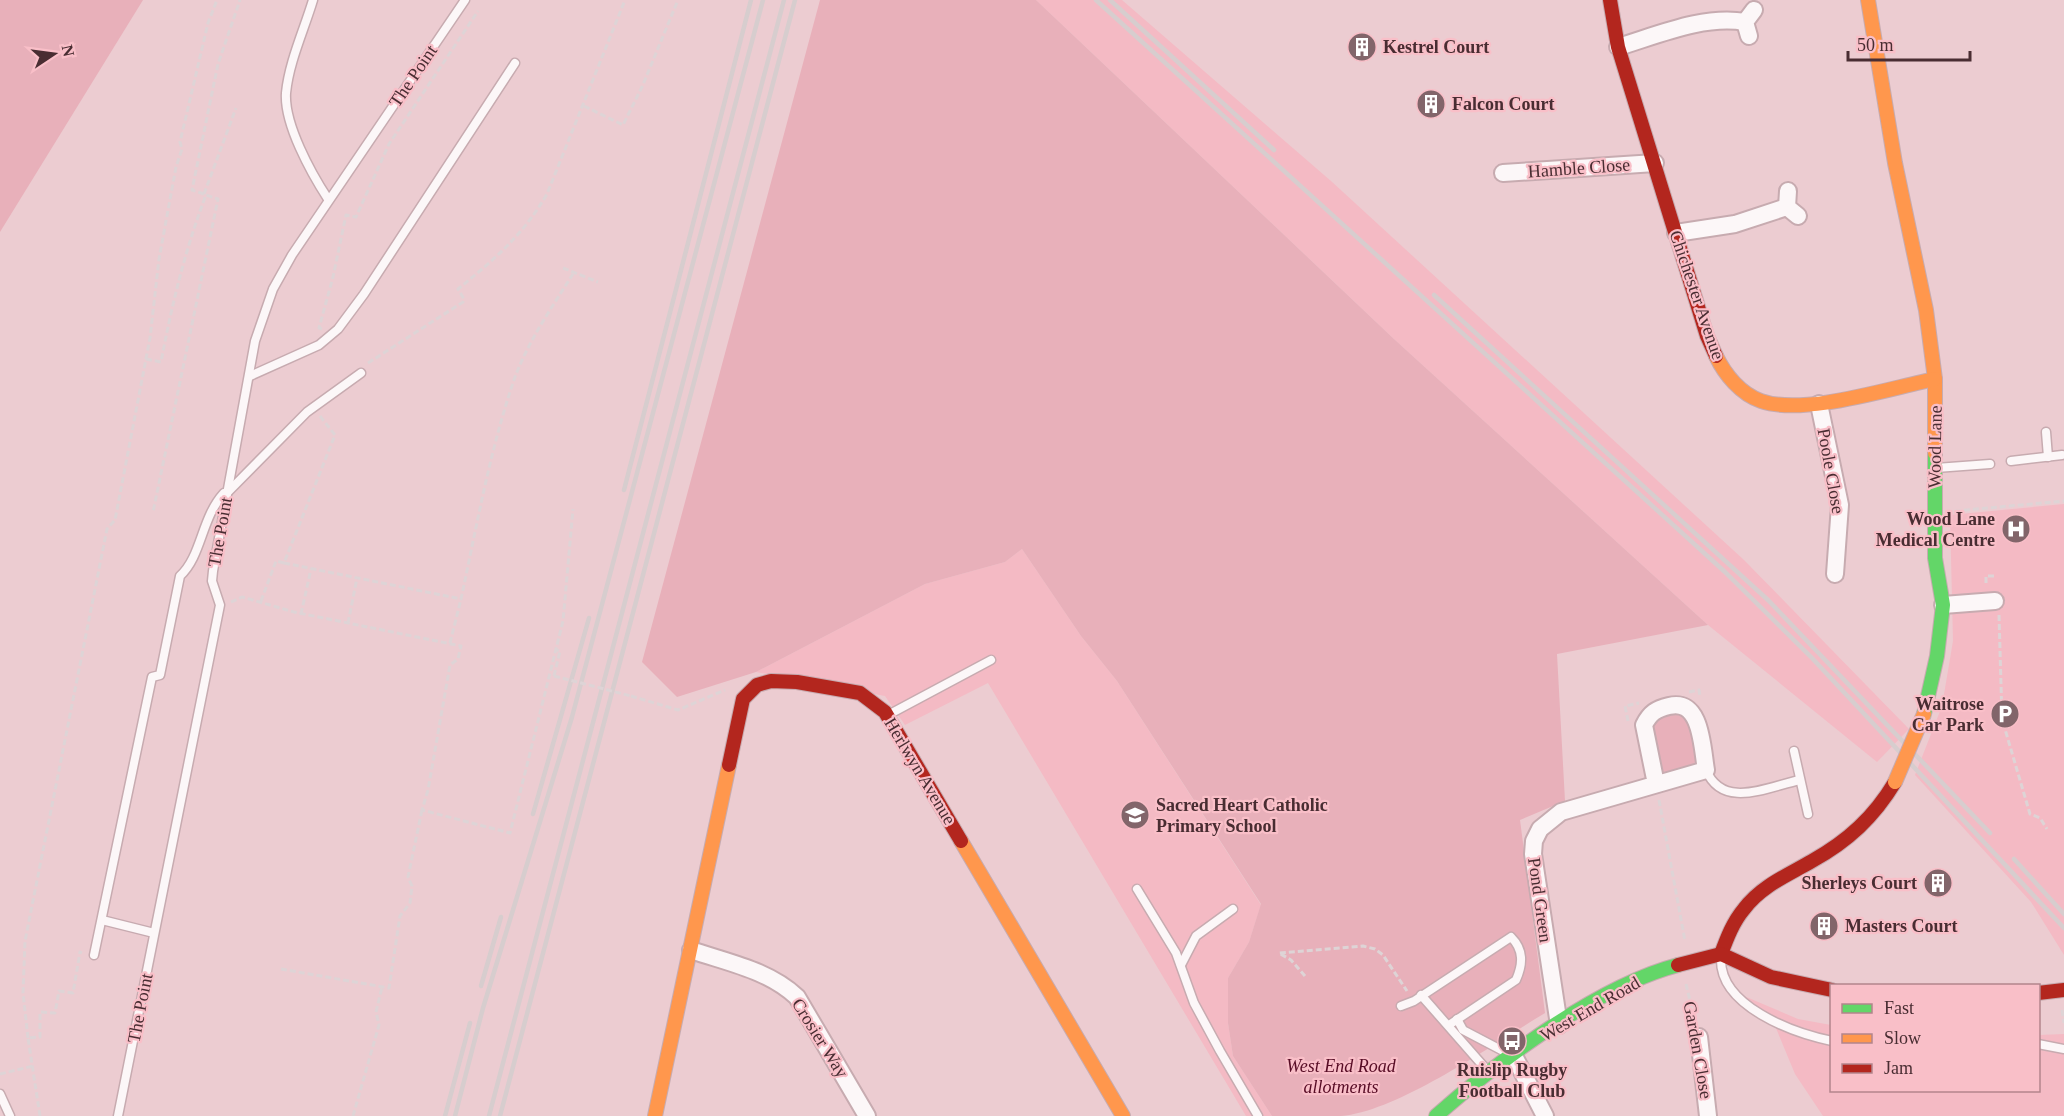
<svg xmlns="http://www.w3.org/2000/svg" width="2064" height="1116" font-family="'Times New Roman',serif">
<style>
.built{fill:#f4bac4}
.green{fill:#e8b0ba}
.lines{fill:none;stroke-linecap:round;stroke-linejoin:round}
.lane-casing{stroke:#c7abb0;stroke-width:11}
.street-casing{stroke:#c7abb0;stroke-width:20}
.fast-casing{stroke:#c7abb0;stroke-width:16}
.slow-casing{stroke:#c7abb0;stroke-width:16}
.jam-casing{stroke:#c7abb0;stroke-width:16}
.path{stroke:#ded4d6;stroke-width:3;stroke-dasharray:6 3;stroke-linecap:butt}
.lane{stroke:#fcf7f8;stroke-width:8}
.street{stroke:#fcf7f8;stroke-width:16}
.fast{stroke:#63d668;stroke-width:14}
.slow{stroke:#ff974d;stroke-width:14}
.jam{stroke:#b3261e;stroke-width:14}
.rail{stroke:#d7cdce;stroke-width:4.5}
.slow-bridge-casing{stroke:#c7abb0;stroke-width:16;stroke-linecap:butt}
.path-bridge{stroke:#ded4d6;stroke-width:3;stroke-dasharray:6 3;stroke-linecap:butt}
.slow-bridge{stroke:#ff974d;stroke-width:14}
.labels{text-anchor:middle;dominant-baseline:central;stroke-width:4.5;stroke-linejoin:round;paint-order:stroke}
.poi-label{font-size:18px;font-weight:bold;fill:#492d32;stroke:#f9bfc8;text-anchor:start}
.street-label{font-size:18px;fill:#492d32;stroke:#f9bfc8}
.park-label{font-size:18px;font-style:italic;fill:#570c25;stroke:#f9bfc8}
</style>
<rect width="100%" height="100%" fill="#ecccd1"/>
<g class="built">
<polygon points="1036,0 1122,0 1331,181 1744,560 1909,729 1877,762 1708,625 1394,339"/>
<polygon points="2064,504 2064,955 2031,902 1915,775 1942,706 1953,641 1950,515"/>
<polygon points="1022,549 1081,636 1117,681 1261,905 1249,942 1228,978 1228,1023 1233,1056 1272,1116 1246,1116 988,683 905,725 885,696 756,672 925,584 1005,562"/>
<polygon points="1737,989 1744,996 1798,1019 1831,1025 1832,1090 2038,1090 2039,1035 2064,1034 2064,1116 1823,1116 1795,1074 1773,1021 1733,993"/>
</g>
<g class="green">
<polygon points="0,0 143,0 0,232"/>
<path d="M 820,0 L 1036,0 L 1394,339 L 1708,625 L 1557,654 L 1565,801 L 1520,820 L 1545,1013 C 1493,1044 1399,1111 1341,1116 C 1318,1116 1295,1116 1272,1116 L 1233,1056 L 1228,1023 L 1228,978 L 1249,942 L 1261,904 L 1117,681 L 1081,636 L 1022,549 L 1005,562 L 925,584 L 756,672 L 677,697 L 642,662 Z"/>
<polygon points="1684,706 1706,770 1656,784 1644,725"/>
</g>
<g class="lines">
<g class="lane-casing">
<g id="lane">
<path d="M 313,0 C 304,30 289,62 286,93 C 284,124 311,173 328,199"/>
<polyline points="250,376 319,345 338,329 364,294 515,63"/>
<polyline points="2046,432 2048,457"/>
<polyline points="2011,461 2062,455"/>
<polyline points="1936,468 1990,464"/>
<polyline points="888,715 991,660"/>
<polyline points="1794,751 1808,814"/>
<path d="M 1706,770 C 1723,810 1767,787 1800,780"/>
<polyline points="1137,889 1176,953 1194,1003 1220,1051 1258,1116"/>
<polyline points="102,920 154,933"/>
<path d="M 94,955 L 152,677 L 160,675 L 180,576 C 202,556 201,518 224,493 L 226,494 L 307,412 L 361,373"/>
<path d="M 1721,958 C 1719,1006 1793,1033 1832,1041"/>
<polyline points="1181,965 1196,936 1233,909"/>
<polyline points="1421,995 1485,1068"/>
<path d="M 1401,1006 L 1414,1001 L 1511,937 C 1524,950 1523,964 1516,980 L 1449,1025"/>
<polyline points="1457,1019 1463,1030 1505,1052"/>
<polyline points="2038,1044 2064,1049"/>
<polyline points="0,1094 10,1116"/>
<polyline points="118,1116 220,605 212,581 213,571 255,341 273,289 292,255 465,0"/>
</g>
</g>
<g class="street-casing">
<g id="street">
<polyline points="1749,36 1745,22 1754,10"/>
<path d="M 1618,47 C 1658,35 1703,15 1745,22"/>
<polyline points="1503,173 1655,163"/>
<polyline points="1788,191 1787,207 1798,216"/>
<polyline points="1676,233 1735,224 1787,207"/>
<polyline points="1819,404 1840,505 1835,574"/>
<polyline points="1943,605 1995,601"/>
<path d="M 691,950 C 729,963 768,970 797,997 L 867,1116"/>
<path d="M 1559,1025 L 1533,854 L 1534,841 L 1540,829 L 1561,812 L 1706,770 C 1702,748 1702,698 1669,706 C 1656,709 1650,713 1644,725 L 1656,784"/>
<polyline points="1699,1037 1708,1116"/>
<polyline points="1513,1054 1545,1116"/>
</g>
</g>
<g class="fast-casing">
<g id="fast">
<polyline points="1924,714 1937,656 1943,605 1935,558 1935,453"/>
<path d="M 1436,1116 C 1498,1061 1598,986 1678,965"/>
</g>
</g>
<g class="slow-casing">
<g id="slow">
<polyline points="1868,0 1895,163 1926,310 1935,379 1935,453"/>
<path d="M 1716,356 C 1725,375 1741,394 1761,401 C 1804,416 1890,388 1935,379"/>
<polyline points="961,841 1123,1116"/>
<polyline points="655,1116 729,765"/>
</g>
</g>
<g class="jam-casing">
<g id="jam">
<polyline points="1610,0 1618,47 1707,336 1716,356"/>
<polyline points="729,765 743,699 757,685 771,681 797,682 860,693 885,712 961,841"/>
<path d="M 1721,954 C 1727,938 1733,922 1744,909 C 1761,886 1788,875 1812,861 C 1848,841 1874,817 1895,782"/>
<polyline points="1678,965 1721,954 1771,977 1832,990"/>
<polyline points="2038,993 2064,990"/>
</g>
</g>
<g class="path">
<polyline points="584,106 623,125 642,87 678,0"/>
<polyline points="204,194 192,190 218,64 240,0"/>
<polyline points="204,194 236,108"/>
<polyline points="563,268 598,282"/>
<polyline points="322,329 319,328 333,277 346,215 356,217 389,144 478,11"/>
<path d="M 146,359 L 161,362 C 172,304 185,250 206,195 L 218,199 L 153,512"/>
<path d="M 368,363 L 463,302 L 464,299 L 458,289 C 495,259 523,235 547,194 L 625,0"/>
<path d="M 320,416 L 335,435 L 284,563 L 461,599 C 477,525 490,449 515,377 C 529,340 552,307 573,274"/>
<polyline points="1955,511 2064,501"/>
<polyline points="1986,583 1986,576 1996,576"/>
<polyline points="261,601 276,561 284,563"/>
<polyline points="231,602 242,597 294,612 461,646 458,659 450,665 428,790 422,810 510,833 563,621 573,509"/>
<polyline points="301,614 311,569"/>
<polyline points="1999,615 2002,719 2030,814 2040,818 2047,829"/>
<polyline points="348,623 357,578"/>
<polyline points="450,643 461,599"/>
<polyline points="554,676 560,651 557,650"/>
<polyline points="1689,692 1699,690 1700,697"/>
<polyline points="631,696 678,710 725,690"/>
<polyline points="1628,721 1625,706 1639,703"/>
<polyline points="1659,800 1685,941"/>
<polyline points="281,969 389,988 400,916 410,903 412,886 408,877 422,810"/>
<polyline points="1305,976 1291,960 1279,953 1363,946 1375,949 1383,955 1407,991"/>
<polyline points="1686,984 1695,1021"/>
<polyline points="2062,1010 2064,1023"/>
<polyline points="28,1038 23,993 25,941 107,529 115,520 150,338 159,259 176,167 182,149 180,142 208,23 217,0"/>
<polyline points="0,1074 33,1066"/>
<polyline points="40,1116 28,1038 40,1037 40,1012 55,1013 59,991 73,993 80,952 82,953"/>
<polyline points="353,1116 379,1025 376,1012 382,987"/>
</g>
<use href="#lane" class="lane"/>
<use href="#street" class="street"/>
<use href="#fast" class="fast"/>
<use href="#slow" class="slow"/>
<use href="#jam" class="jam"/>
<g class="rail">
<polyline points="1096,0 1725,572 1812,658 2064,928"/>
<polyline points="1110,0 1274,150"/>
<polyline points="1434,295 1768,600 1990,833"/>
<polyline points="624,490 751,0"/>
<polyline points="533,814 589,618"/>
<polyline points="2014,859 2064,914"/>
<polyline points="481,986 501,917"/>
<polyline points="445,1116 470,1023"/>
<polyline points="455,1116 483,1008 572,717 763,0"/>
<polyline points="489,1116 784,0"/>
<polyline points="500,1116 795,0"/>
</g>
<g class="slow-bridge-casing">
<polyline id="slow-bridge" points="1895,782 1924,714"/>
</g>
<polyline class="path-bridge" points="554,676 631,696"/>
<use href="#slow-bridge" class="slow-bridge"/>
</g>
<defs>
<g id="building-disc" transform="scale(1.5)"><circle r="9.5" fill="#82656a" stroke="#f9bfc8"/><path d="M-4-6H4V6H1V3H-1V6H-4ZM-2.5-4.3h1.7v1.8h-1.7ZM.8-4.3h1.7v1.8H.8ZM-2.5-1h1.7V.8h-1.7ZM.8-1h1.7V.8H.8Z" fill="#fff"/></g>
<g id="hospital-disc" transform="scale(1.5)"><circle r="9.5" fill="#82656a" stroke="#f9bfc8"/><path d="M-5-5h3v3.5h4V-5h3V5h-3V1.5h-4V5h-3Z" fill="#fff"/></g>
<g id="parking-disc" transform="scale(1.5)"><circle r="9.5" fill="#82656a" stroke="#f9bfc8"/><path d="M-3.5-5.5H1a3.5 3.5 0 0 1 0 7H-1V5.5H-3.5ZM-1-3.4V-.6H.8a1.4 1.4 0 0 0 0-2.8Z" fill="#fff"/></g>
<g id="school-disc" transform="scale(1.5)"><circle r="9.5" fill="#82656a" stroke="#f9bfc8"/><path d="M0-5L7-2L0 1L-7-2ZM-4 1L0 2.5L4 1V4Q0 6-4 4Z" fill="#fff"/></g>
<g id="bus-disc" transform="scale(1.5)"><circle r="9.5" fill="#82656a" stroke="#f9bfc8"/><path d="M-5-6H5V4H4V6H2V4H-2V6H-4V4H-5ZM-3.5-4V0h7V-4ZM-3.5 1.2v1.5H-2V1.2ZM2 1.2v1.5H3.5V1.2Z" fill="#fff"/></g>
</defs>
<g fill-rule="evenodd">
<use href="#building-disc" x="1362" y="47"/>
<use href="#building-disc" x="1431" y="104"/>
<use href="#hospital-disc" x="2016" y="529"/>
<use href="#parking-disc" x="2005" y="714"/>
<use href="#school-disc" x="1135" y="815"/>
<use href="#building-disc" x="1938" y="883"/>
<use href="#building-disc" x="1824" y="926"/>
<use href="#bus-disc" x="1512" y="1041"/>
</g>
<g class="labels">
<g class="poi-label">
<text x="1383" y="47">Kestrel Court</text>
<text x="1452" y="104">Falcon Court</text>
<text x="1995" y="519" text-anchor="end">Wood Lane<tspan x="1995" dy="21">Medical Centre</tspan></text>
<text x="1984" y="704" text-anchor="end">Waitrose<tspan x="1984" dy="21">Car Park</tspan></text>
<text x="1156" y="805">Sacred Heart Catholic<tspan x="1156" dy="21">Primary School</tspan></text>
<text x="1917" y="883" text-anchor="end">Sherleys Court</text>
<text x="1845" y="926">Masters Court</text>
<text x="1512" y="1070" text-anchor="middle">Ruislip Rugby<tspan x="1512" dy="21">Football Club</tspan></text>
</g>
<g class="street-label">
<text transform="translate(413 76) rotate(-56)">The Point</text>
<text transform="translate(1579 168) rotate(-4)">Hamble Close</text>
<text transform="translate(1697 295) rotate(71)">Chichester Avenue</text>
<text transform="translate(1935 447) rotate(-89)">Wood Lane</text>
<text transform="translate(1831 471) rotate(80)">Poole Close</text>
<text transform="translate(220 532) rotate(-80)">The Point</text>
<text transform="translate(920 771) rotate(59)">Herlwyn Avenue</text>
<text transform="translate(1540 900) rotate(82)">Pond Green</text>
<text transform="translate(140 1008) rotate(-79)">The Point</text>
<text transform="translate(1590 1009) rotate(-30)">West End Road</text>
<text transform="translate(820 1038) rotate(58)">Crosier Way</text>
<text transform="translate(1698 1050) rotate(80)">Garden Close</text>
</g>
<g class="park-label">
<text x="1341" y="1066">West End Road<tspan x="1341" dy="21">allotments</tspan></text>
</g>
</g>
<rect x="1830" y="984" width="210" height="108" fill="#f9bfc8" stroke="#b3858c" stroke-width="1.5"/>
<rect x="1842" y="1004" width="30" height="9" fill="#63d668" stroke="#b3858c" stroke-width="1.5"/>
<text x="1884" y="1014" font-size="18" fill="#492d32">Fast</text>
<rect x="1842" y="1034" width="30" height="9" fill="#ff974d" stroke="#b3858c" stroke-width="1.5"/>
<text x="1884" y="1044" font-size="18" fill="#492d32">Slow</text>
<rect x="1842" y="1064" width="30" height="9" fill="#b3261e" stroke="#b3858c" stroke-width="1.5"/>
<text x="1884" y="1074" font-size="18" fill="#492d32">Jam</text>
<g transform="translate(54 54) rotate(77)" stroke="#f9bfc8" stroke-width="4.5" paint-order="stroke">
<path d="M0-4.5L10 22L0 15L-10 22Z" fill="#492d32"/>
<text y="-9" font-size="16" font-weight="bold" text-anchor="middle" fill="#492d32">N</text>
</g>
<path d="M1848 51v9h122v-9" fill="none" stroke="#492d32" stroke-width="3"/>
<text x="1857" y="51" font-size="18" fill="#492d32" stroke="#f9bfc8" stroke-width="4.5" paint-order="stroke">50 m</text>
</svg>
